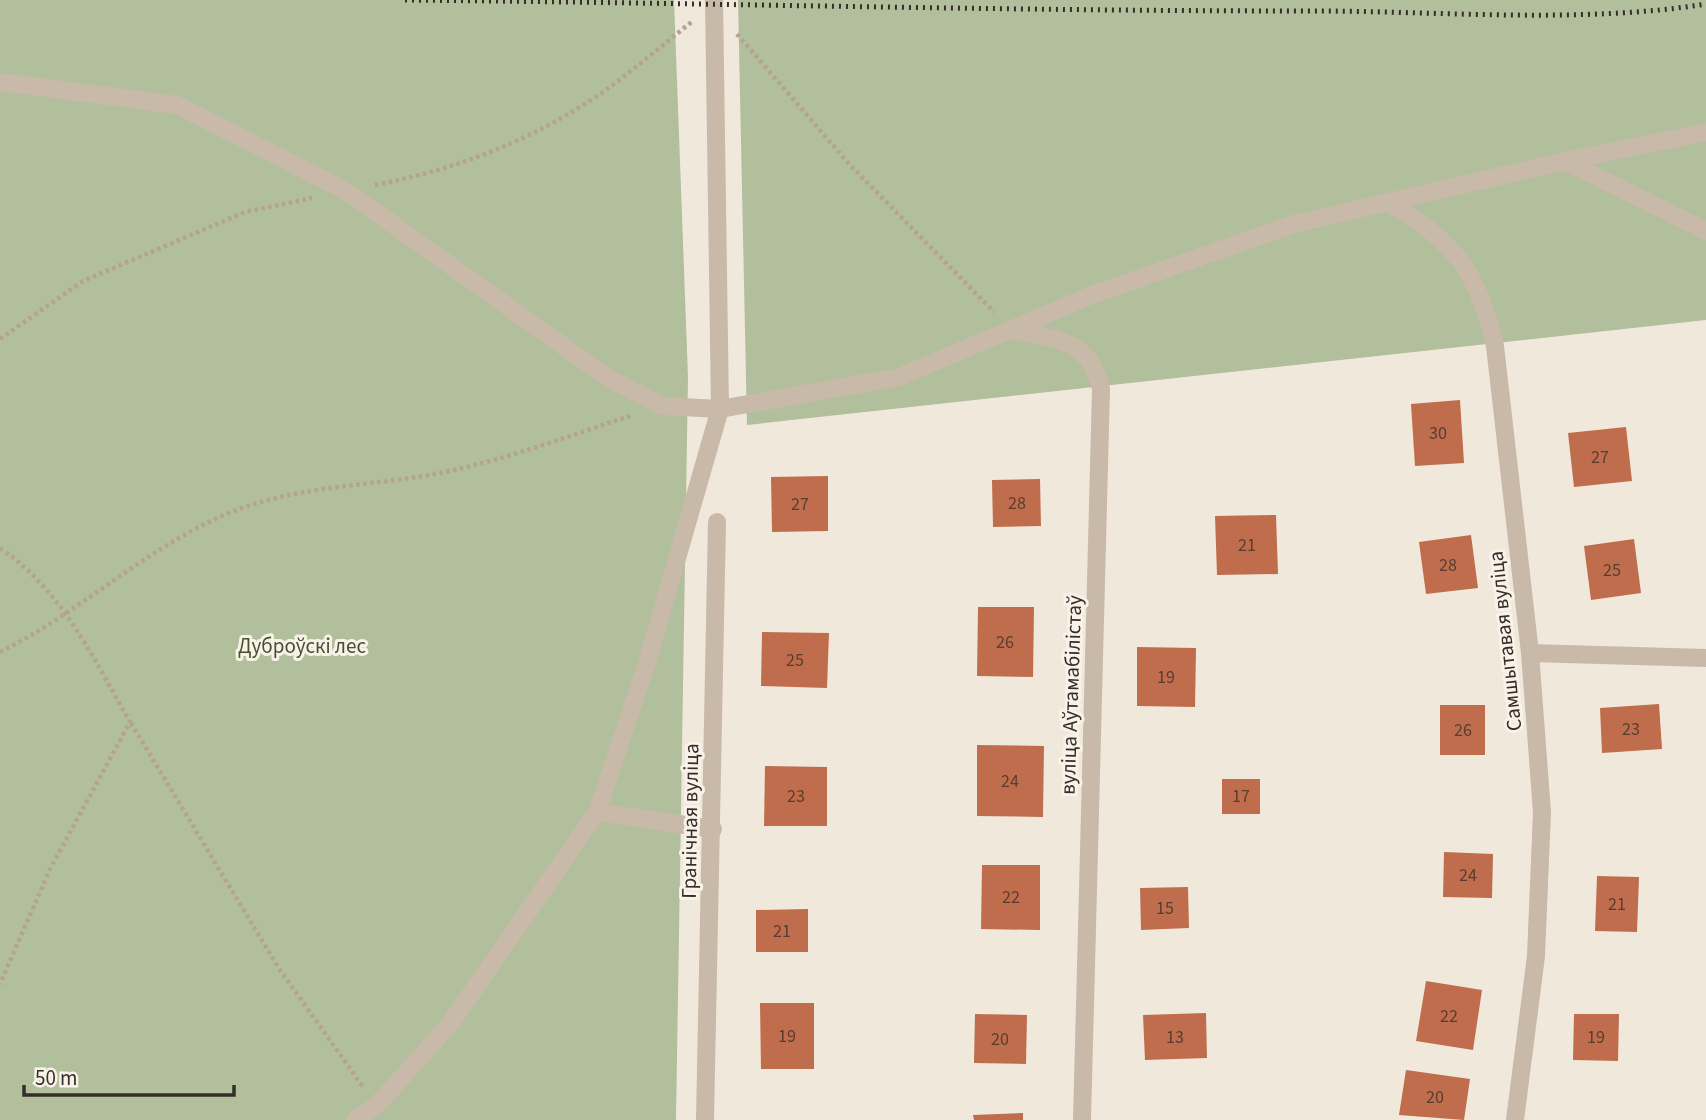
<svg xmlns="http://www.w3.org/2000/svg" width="1706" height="1120" font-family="'Source Sans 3',sans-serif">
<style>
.green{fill:#b2bf9d}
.building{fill:#bf6d4c}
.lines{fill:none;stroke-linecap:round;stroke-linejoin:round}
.path{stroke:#b4a393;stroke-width:4.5;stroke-dasharray:3.5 3.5;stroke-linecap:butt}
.minor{stroke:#c8b9a9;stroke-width:18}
.rail{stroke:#352d28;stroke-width:5;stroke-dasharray:2 5;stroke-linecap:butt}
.labels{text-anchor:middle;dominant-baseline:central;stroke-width:6;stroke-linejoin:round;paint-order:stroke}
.number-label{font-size:18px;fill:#583d31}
.street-label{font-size:21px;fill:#352d28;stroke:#f8f2e8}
.park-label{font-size:21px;fill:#43522e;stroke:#f8f2e8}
</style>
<rect width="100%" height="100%" fill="#f1e8dc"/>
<g class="green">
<polygon points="0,0 674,0 688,377 676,1120 0,1120"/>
<polygon points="738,0 1706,0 1706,320 747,425"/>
</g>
<g class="building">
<polygon points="1460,400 1464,463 1415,466 1411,404"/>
<polygon points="1626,427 1632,481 1574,487 1568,433"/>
<polygon points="828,476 828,531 772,532 771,477"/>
<polygon points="1040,479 1041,526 993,527 992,480"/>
<polygon points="1276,515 1278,574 1217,575 1215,516"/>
<polygon points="1471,535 1478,588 1426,594 1419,542"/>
<polygon points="1634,539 1641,593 1591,600 1584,546"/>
<polygon points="978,607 1034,607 1033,677 977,676"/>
<polygon points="762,632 829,633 827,688 761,686"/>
<polygon points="1137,647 1196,648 1195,707 1137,706"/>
<polygon points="1659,704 1662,749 1602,753 1600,708"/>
<rect x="1440" y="705" width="45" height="50"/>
<polygon points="977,745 1044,746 1043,817 977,816"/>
<polygon points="765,766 827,767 827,826 764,826"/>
<rect x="1222" y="779" width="38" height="35"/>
<polygon points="1444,852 1493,854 1492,898 1443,897"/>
<polygon points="982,865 1040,865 1040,930 981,929"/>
<polygon points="1597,876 1639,877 1637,932 1595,931"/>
<polygon points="1188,887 1189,928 1141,930 1140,888"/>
<polygon points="808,909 808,952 756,952 756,910"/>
<polygon points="1426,981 1482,990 1473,1050 1416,1041"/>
<polygon points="760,1003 814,1003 814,1069 761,1069"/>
<polygon points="1206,1013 1207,1058 1145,1060 1143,1015"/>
<polygon points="975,1014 1027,1015 1026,1064 974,1063"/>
<polygon points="1574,1014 1619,1014 1618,1061 1573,1060"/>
<polygon points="1406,1070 1470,1079 1464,1120 1399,1115"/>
<polygon points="1023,1113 1023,1120 974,1120 973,1115"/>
</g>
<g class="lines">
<g class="path">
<polyline points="737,34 850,165 994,312"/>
<path d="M 375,185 C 457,169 531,141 600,94 C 632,72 662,45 693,21"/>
<polyline points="0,339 83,281 245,212 312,198"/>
<path d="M 0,548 C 63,591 93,658 130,722 L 50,869 L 0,984"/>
<path d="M 0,652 C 84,611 162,533 251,505 C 307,487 367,485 424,476 C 495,464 565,437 633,415"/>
<polyline points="131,723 278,967 363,1087"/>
</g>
<g class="minor">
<polyline points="0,82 177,105 346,191 608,378 663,406 720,409 899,377 1092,295 1294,224 1565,161 1706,132"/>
<polyline points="1565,161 1706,231"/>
<path d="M 1387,202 C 1454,241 1477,270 1495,346 L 1530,653 L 1542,812 L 1536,956 L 1515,1120"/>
<path d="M 1012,330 C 1055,340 1090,338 1101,389 L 1082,1120"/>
<polyline points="1530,653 1706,658"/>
<polyline points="597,812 713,829"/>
<polyline points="355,1120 377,1105 450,1024 597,812 648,659 720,409 714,0"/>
<polyline points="705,1120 717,522"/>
</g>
<path class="rail" d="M 405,0 C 708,3 1011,11 1314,11 C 1441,11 1581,24 1706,4"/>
</g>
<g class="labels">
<g class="number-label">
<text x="1438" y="433">30</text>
<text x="1600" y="457">27</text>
<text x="1017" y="503">28</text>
<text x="800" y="504">27</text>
<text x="1247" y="545">21</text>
<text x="1448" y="565">28</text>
<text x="1612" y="570">25</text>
<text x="1005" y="642">26</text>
<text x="795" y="660">25</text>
<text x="1166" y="677">19</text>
<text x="1631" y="729">23</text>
<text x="1463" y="730">26</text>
<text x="1010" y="781">24</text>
<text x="796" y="796">23</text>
<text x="1241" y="796">17</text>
<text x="1468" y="875">24</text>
<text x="1011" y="897">22</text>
<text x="1617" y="904">21</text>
<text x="1165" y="908">15</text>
<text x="782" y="931">21</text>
<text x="1449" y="1016">22</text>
<text x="787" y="1036">19</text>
<text x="1175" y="1037">13</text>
<text x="1596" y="1037">19</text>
<text x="1000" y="1039">20</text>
<text x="1435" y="1097">20</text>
</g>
<g class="street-label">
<text transform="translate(1505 641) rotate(-96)">Самшытавая вуліца</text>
<text transform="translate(1071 695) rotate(-88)">вуліца Аўтамабілістаў</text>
<text transform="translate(690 821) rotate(-89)">Гранічная вуліца</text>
</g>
<g class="park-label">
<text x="302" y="646">Дуброўскі лес</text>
</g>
</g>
<path d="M24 1085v10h210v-10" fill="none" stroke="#352d28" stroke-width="3.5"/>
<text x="35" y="1085" font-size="21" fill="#352d28" stroke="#f8f2e8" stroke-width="5" paint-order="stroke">50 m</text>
</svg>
